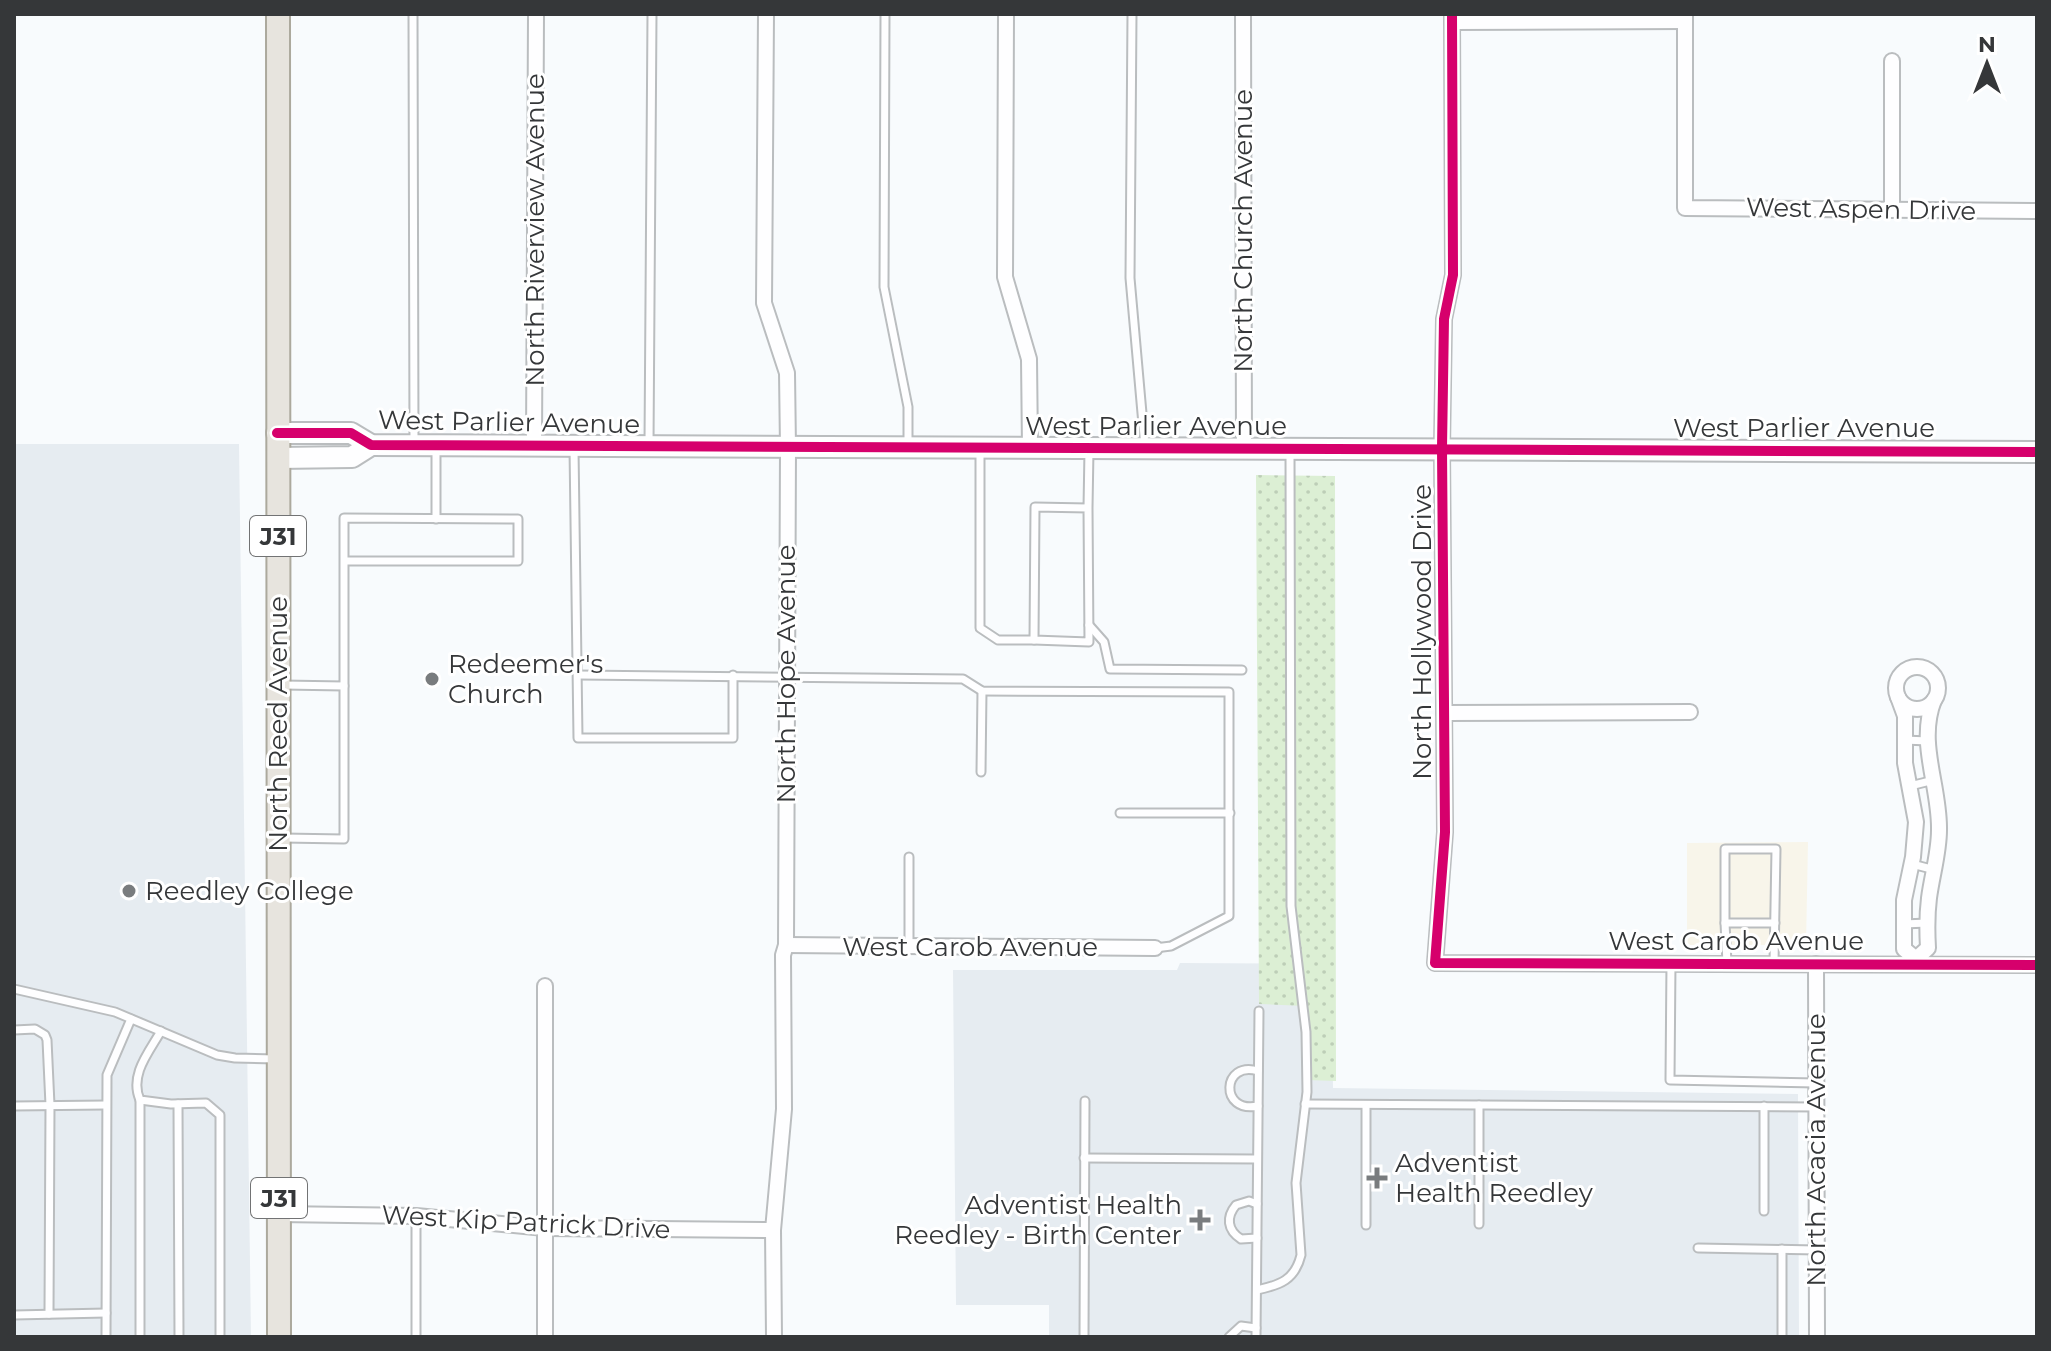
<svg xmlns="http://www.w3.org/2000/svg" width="2051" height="1351" font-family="Montserrat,sans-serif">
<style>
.commercial{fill:#f8f5ea}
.built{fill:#e6ecf1}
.grass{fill:url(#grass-dots)}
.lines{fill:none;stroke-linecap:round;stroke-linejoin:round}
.lane-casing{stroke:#babdbf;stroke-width:11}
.street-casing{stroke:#babdbf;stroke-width:18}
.secondary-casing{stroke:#babdbf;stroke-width:24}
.primary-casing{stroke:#aca99d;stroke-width:26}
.lane{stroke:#fefeff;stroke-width:7}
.street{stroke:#fefeff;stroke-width:14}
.secondary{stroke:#fefeff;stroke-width:20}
.primary{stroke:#e7e4de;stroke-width:22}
.cycleway-casing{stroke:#fff;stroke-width:15}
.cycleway{stroke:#d6006c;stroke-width:10}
.poi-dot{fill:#797c7e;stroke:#fff;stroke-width:3}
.labels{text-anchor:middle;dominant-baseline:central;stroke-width:6;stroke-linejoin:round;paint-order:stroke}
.shield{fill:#fff;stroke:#727374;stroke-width:2}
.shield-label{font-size:24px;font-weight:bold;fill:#353739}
.street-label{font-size:26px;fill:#353739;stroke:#fff}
.poi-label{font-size:26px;fill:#353739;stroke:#fff;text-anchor:start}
</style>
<defs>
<pattern id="grass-dots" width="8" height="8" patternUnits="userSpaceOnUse" patternTransform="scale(2)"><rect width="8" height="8" fill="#dcefd4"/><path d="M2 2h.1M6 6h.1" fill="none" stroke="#bdceb7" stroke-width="1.8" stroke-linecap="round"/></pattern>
</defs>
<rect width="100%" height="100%" fill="#f8fbfd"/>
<polygon class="commercial" points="1808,842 1806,945 1687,945 1687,843"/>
<g class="built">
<polygon points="14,444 239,444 251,1337 14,1337"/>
<polygon points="1180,963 1331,964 1333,1088 1798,1094 1799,1337 1049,1337 1049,1305 956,1305 953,970 1177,970"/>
</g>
<polygon class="grass" points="1256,475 1335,476 1336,1081 1307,1080 1304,1006 1259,1004"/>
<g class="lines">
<g class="lane-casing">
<g id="lane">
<polyline points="413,14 414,444"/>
<polyline points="885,14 884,287 908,407 908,445"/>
<polyline points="1132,14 1130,278 1145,447"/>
<polyline points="649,444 652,14"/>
<polyline points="436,447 436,519"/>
<polyline points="574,448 578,738 733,738 733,675"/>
<polyline points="980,452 980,628 998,640 1034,640"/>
<polyline points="1088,508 1089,642 1034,640 1035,507 1088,508 1089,450"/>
<polyline points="1089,625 1104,642 1110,669 1242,670"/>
<polyline points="578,675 963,679 982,691 1229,692 1229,916 1171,946 1155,948"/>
<polyline points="283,685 344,686 344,518 518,519 518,561 344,561"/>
<polyline points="1904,740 1928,741"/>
<polyline points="981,772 982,691"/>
<polyline points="1910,786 1934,780"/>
<polyline points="1120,813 1230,813"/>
<polyline points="283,838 344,839 344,686"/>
<polyline points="1912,864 1935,870"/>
<polyline points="1725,923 1725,849 1776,849 1774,963"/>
<polyline points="1904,924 1927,923"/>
<polyline points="909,946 909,857"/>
<polyline points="1671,963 1670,1080 1816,1083"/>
<polyline points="1727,963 1725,923 1775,923"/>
<polyline points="14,989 115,1012 217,1055 235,1058 276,1059"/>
<polyline points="14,1030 35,1029 45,1035 47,1040 50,1105 49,1314"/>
<path d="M 161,1031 C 149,1052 129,1075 140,1100 L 171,1104 L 206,1103 L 220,1115 L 220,1337"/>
<polyline points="178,1104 179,1337"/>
<polyline points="1305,1104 1816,1107"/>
<polyline points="1479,1105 1479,1224"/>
<polyline points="14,1106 106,1105"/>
<path d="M 1258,1106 C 1219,1114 1222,1060 1258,1071"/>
<polyline points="1084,1158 1257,1159"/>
<polyline points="1764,1211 1764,1106"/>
<polyline points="1366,1225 1366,1105"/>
<path d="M 1257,1238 L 1241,1239 C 1227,1230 1226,1217 1236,1205 L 1249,1201 L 1257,1204"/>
<polyline points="1698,1248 1817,1250"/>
<polyline points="1782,1249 1782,1337"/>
<path d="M 1257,1290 C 1280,1285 1295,1280 1301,1255 L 1296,1183 L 1307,1092 L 1306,1032 L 1291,906 L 1290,450"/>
<polyline points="14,1315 106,1313"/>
<polyline points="106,1337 107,1075 131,1019"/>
<polyline points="140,1337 140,1100"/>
<polyline points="416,1337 416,1216"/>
<polyline points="1084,1337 1085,1101"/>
<polyline points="1229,1337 1241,1326 1256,1328"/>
<polyline points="1256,1337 1259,1011"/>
</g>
</g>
<g class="street-casing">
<g id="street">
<polyline points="766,14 764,303 787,373 788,448 786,945 783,955 784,1109 773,1230 774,1337"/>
<polyline points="1006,14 1005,277 1029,359 1030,448"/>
<polyline points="1243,14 1244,448"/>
<polyline points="1452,14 1453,275 1444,319 1442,448 1445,832 1435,963 2037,965"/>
<polyline points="1685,14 1685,208 2037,211"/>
<polyline points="1452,22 1685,21"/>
<polyline points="1892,61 1892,210"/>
<polyline points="534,445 536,14"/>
<circle cx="1917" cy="688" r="21"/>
<polyline points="1898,697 1905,716 1905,763 1916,822 1913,857 1904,900 1904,949 1916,959 1916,964"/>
<polyline points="1444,713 1690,712"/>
<polyline points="786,945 1155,948"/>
<path d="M 1916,959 L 1928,948 C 1927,931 1927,914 1929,898 C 1932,875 1939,853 1939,830 C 1940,786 1917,743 1934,700"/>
<polyline points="1816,964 1817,1337"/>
<polyline points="279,1214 416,1216 545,1228 773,1230"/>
<polyline points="545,1337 545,986"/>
</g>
</g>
<g class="secondary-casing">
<g id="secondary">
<polyline points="277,433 351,433 371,445 2037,452"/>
<polyline points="278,458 352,457 371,445"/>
</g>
</g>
<g class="primary-casing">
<polyline id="primary" points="278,14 279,1337"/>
</g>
<use href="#lane" class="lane"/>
<use href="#street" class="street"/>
<use href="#secondary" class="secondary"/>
<use href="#primary" class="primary"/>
<g class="cycleway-casing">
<g id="cycleway">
<polyline points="1452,14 1453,275 1444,319 1442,448 1445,832 1435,963 2037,965"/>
<polyline points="277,433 351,433 371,445 2037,452"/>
</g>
</g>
<use href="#cycleway" class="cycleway"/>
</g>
<g class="poi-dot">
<circle cx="432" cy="679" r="8"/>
<circle cx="129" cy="891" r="8"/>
<path d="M1373 1166h8v8h8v8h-8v8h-8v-8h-8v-8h8z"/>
<path d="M1196 1208h8v8h8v8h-8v8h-8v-8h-8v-8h8z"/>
</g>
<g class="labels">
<g class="shield">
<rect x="250" y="516" width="56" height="40" rx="6"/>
<rect x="251" y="1178" width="56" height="40" rx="6"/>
</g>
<g class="shield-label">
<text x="278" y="536">J31</text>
<text x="279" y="1198">J31</text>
</g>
<g class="street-label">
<text transform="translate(1861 209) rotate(1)">West Aspen Drive</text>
<text transform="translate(535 230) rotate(-90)">North Riverview Avenue</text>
<text transform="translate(1243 231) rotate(-90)">North Church Avenue</text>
<text transform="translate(509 422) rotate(1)">West Parlier Avenue</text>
<text x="1156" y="426">West Parlier Avenue</text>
<text x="1804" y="428">West Parlier Avenue</text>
<text transform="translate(1422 632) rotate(-90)">North Hollywood Drive</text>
<text transform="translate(786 674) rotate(-90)">North Hope Avenue</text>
<text transform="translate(278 724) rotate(-90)">North Reed Avenue</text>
<text x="1736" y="941">West Carob Avenue</text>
<text x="970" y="947">West Carob Avenue</text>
<text transform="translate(1816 1150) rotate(-90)">North Acacia Avenue</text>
<text transform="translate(526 1222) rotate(3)">West Kip Patrick Drive</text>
</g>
<g class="poi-label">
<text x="448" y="664">Redeemer's<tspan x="448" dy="30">Church</tspan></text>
<text x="145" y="891">Reedley College</text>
<text x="1395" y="1163">Adventist<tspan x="1395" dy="30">Health Reedley</tspan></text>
<text x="1182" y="1205" text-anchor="end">Adventist Health<tspan x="1182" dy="30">Reedley - Birth Center</tspan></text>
</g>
</g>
<rect width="2051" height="1351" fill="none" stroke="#353739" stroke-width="32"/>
<g transform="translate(1987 64)" stroke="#ffffff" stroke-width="6" paint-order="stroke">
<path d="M0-6L14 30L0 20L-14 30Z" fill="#353739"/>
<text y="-12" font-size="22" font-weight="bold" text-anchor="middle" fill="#353739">N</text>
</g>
</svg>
